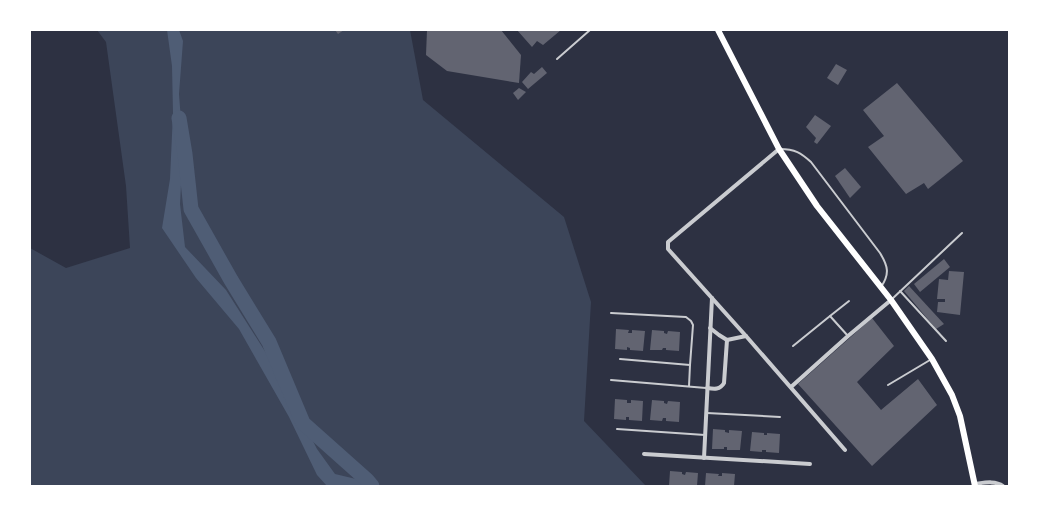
<svg xmlns="http://www.w3.org/2000/svg" width="1039" height="516" font-family="'PT Serif',serif">
<style>
.green{fill:#3c4559}
.water{fill:#4f5d75}
.lines{fill:none;stroke-linecap:round;stroke-linejoin:round}
.river{stroke:#4f5d75;stroke-width:15}
.building{fill:#626471}
.service{stroke:#caccd0;stroke-width:2}
.minor{stroke:#caccd0;stroke-width:4}
.secondary{stroke:#fff;stroke-width:6}
</style>
<rect width="100%" height="100%" fill="#2d3142"/>
<polygon class="green" points="97,30 410,30 423,100 564,217 591,302 584,421 646,486 30,486 30,248 66,268 130,248 126,186 106,42"/>
<polygon class="water" points="167,30 179,30 183,41 179,94 183,147 180,204 185,247 226,290 275,367 317,449 335,474 356,479 368,486 327,486 317,475 289,417 239,329 196,278 162,228 170,179 173,113 172,66"/>
<g class="lines">
<polyline class="river" points="179,118 185,154 191,209 231,280 269,342 303,423 367,480 372,486"/>
</g>
<g class="building">
<polygon points="335,30 344,30 338,34"/>
<polygon points="427,30 501,30 521,55 519,83 447,71 426,55"/>
<polygon points="517,30 561,30 543,45 537,41 532,47"/>
<polygon points="836,64 847,70 838,85 827,78"/>
<polygon points="542,67 547,73 528,89 522,82 531,72 534,74"/>
<polygon points="897,83 963,161 928,189 924,183 906,194 868,147 884,136 863,110"/>
<polygon points="519,88 526,92 518,100 513,93"/>
<polygon points="815,115 831,126 817,144 814,142 816,138 806,127"/>
<polygon points="845,168 861,187 850,198 835,176"/>
<polygon points="944,259 950,267 920,292 914,284"/>
<polygon points="949,271 964,272 960,315 937,312 938,302 945,302 945,299 937,299 939,279 948,280"/>
<polygon points="909,286 944,324 936,329 904,291"/>
<polygon points="872,318 894,346 857,382 881,410 918,379 937,405 872,466 798,384"/>
<polygon points="616,329 629,330 628,333 632,333 632,330 645,331 643,351 630,350 630,348 627,347 627,350 615,349"/>
<polygon points="652,330 664,331 664,333 667,334 668,331 680,332 679,351 666,350 666,348 663,348 662,350 650,350"/>
<polygon points="615,399 627,400 627,403 631,403 631,400 643,401 642,421 629,420 629,417 626,417 626,420 614,419"/>
<polygon points="652,400 664,401 664,403 667,404 668,401 680,402 679,422 666,421 666,418 663,418 662,421 650,420"/>
<polygon points="713,429 725,430 725,432 729,433 729,430 742,431 740,450 727,450 727,447 724,447 724,449 712,449"/>
<polygon points="752,432 764,433 764,435 767,435 767,433 780,434 779,453 766,452 766,450 762,450 762,452 750,451"/>
<polygon points="670,471 682,472 682,474 685,475 686,472 698,473 697,486 669,486"/>
<polygon points="706,473 719,474 718,476 722,476 722,473 735,474 734,486 705,486"/>
</g>
<g class="lines">
<g class="service">
<polyline points="557,59 590,30"/>
<path d="M 780,149 C 795,149 801,153 811,162 L 880,253 C 888,266 890,274 881,287"/>
<polyline points="900,291 946,341"/>
<polyline points="891,300 962,233"/>
<polyline points="611,313 686,317 691,321 693,325 690,365"/>
<polyline points="830,316 849,301"/>
<polyline points="793,346 830,316 848,336"/>
<polyline points="620,359 690,365 689,386"/>
<polyline points="611,380 706,388"/>
<polyline points="888,385 930,360"/>
<polyline points="707,413 780,417"/>
<polyline points="617,429 705,435"/>
</g>
<g class="minor">
<polyline points="779,149 668,242 668,249 746,336 845,450"/>
<polyline points="710,328 719,335 727,340 746,336"/>
<polyline points="791,387 848,336 891,300"/>
<path d="M 707,388 C 714,389 720,390 724,383 L 727,340"/>
<polyline points="644,454 810,464"/>
<polyline points="704,458 712,298"/>
<path d="M 975,484 C 983,483 995,480 1003,486"/>
</g>
<polyline class="secondary" points="718,30 779,149 817,206 891,300 932,359 952,395 960,416 975,486"/>
</g>
<rect width="1039" height="516" fill="none" stroke="#ffffff" stroke-width="62"/>
</svg>
